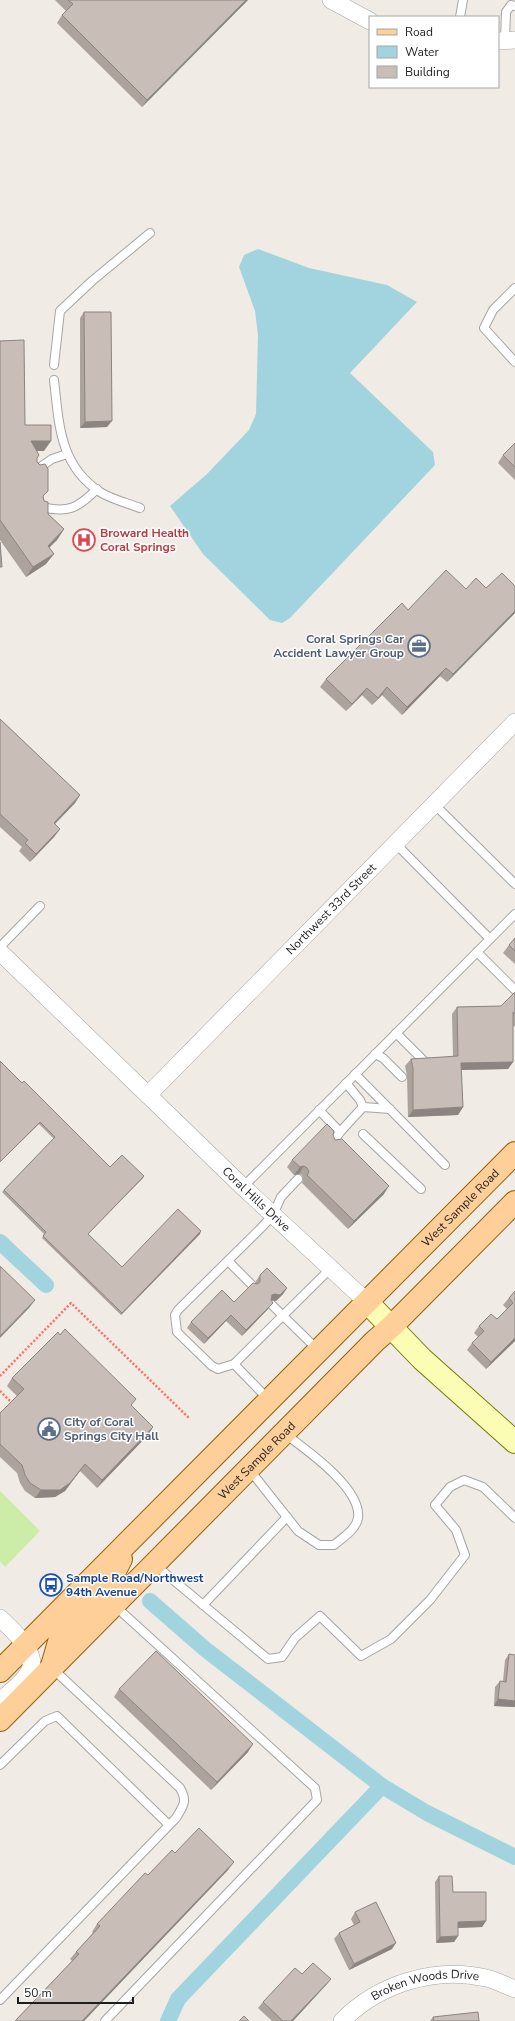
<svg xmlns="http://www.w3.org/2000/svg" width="515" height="2021" font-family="'Nunito Sans',sans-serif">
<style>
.grass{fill:#cceda7}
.water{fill:#a2d4e0}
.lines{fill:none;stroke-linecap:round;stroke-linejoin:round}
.canal{stroke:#a2d4e0;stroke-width:16}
.lane-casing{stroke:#a5a5a5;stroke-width:10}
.street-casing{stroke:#a5a5a5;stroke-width:18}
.secondary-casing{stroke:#727a00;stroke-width:24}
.primary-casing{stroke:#986000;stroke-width:24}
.path{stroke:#ff6f65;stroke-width:2.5;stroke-dasharray:2 2;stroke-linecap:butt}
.lane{stroke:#fff;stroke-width:8}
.street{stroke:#fff;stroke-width:17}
.secondary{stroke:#fcfdb5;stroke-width:22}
.primary{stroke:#ffcf99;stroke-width:22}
.wall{fill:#aca39d}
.shaded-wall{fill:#8c8480}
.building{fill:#c8bdb7;stroke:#8c8480}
.labels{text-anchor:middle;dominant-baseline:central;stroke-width:3;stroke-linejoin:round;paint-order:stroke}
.health-label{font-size:12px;font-weight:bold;fill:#be3a42;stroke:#fff;text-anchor:start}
.service-label{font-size:12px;font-weight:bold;fill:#4e5e75;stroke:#fff;text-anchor:end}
.street-label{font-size:12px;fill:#1e1e1e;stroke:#fff}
.transit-label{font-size:12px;font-weight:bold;fill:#164399;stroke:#fff;text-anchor:start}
</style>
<rect width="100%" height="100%" fill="#f0ebe4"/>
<polygon class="grass" points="0,1491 40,1531 5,1567 0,1561"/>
<polygon class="water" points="258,249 309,268 387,285 417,302 350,373 433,452 435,465 290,618 282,623 270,620 203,554 170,506 207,474 249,430 256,414 258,335 255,311 239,267 244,255"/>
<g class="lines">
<g class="canal">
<polyline points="0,1242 46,1285"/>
<polyline points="150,1601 205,1649 382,1786 427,1813 515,1857"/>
<polyline points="168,2021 178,1999 382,1786"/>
</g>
<g class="lane-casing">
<g id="lane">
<polyline points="460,17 463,0"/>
<polyline points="505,40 506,12 511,5 515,6"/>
<polyline points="515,288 493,310 484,328 515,362"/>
<polyline points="54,365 60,311 92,281 150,233"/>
<path d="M 54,380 C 59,423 59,465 100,492 C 111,499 127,503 140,508"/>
<polyline points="36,470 52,459 67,454"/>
<path d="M 41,507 C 68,513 77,509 97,489"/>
<polyline points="434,804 515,884"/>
<polyline points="395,843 490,939"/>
<polyline points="0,947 40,906"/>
<polyline points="477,952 515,990"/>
<polyline points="396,1033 424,1061"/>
<polyline points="375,1054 383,1058 402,1077"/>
<polyline points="355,1074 445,1165"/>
<polyline points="346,1083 360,1100 363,1107"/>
<polyline points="319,1110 340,1132"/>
<polyline points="363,1134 421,1189"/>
<polyline points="333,1143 340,1132 363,1107 390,1109"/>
<polyline points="298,1179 281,1197 273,1215 261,1228 178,1310 175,1315 177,1332 212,1366 218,1369 234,1364 331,1268"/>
<polyline points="243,1187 515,914"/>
<polyline points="228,1261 252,1285"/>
<polyline points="272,1305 319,1351"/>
<polyline points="234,1364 269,1400"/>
<path d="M 249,1469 L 298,1531 L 319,1545 L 334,1545 C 342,1538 356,1530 358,1518 C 362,1488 305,1449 284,1433"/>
<polyline points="154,1564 268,1659 282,1657 295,1638 320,1616 361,1656 391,1639 430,1600 465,1555 456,1530 435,1505 450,1487 464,1480 483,1487 515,1518"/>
<polyline points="203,1605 287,1517"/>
<polyline points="0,1765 45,1721 57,1716 169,1825"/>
<path d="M 0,2000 L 176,1818 C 183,1806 188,1802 180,1788 L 52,1668"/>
<polyline points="105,2021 317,1800 315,1788 114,1605"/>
</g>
</g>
<g class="street-casing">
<g id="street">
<polyline points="331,0 370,21"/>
<polyline points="498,41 515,40"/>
<path id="s1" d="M 0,952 L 243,1187 L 367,1302"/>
<path id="s2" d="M 148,1095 L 515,722"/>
<path d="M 0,1618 C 13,1631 43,1655 27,1675 C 20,1685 9,1693 0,1701"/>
<path id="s3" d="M 342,2021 C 378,1984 435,1966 486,1978 C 496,1980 506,1986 515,1989"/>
</g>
</g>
<g class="secondary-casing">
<polyline id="secondary" points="367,1302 422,1359 515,1442"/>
</g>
<g class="primary-casing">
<g id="primary">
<polyline points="52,1666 61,1635 107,1587 121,1559"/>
<path id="s4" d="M 0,1671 L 515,1153"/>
<path id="s5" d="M 0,1720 L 375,1341 L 391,1327 L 515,1202"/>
</g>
</g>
<g class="path">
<polyline points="0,1376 71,1303 189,1418"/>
<polyline points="0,1391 12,1403"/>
</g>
<use href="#lane" class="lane"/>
<use href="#street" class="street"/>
<use href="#secondary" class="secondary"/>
<use href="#primary" class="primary"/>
</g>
<g class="wall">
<polygon points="55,0 248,0 142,107 57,23 62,15 66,11"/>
<polygon points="84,312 107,427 80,428 80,318"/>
<polygon points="0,341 25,425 44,451 37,451 37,462 43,498 48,514 64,529 57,540 49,547 46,564 26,577 0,540"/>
<polygon points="515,443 515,480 498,463 503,455"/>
<polygon points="515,586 515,613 447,682 440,676 402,715 382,695 372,705 362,695 346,711 320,687 326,679 408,610 466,589 486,588"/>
<polygon points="0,719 80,795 75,803 55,824 60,829 54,837 30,862 19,851 22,847 0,827"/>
<polygon points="515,938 515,964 503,953 509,945"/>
<polygon points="515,992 515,1027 513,1025 513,1062 508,1069 461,1070 463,1107 458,1115 408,1117 407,1076 405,1066 411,1059 453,1057 452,1014 457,1007 501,1006"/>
<polygon points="22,1083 110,1167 144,1176 88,1234 122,1267 200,1234 121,1315 42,1238 44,1234 2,1192 54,1139 39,1124"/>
<polygon points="333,1135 335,1140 384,1194 348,1229 302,1183 303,1180 302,1175 299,1174 294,1175 287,1167 292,1160"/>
<polygon points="260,1275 287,1288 283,1294 276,1301 271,1300 268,1309 242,1336 226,1321 204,1344 187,1328 191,1322 234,1302 256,1284 256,1281"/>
<polygon points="515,1291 515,1341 486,1369 467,1350 472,1343 478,1337 474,1333 479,1326 497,1319 507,1309 503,1305"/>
<polygon points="12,1378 132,1406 153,1427 148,1435 97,1488 80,1471 65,1491 55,1497 35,1498 25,1491 20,1483 17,1473 0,1457 0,1413 17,1396 7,1386"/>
<polygon points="509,1654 515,1707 494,1706 495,1687 500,1681 503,1681 505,1660"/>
<polygon points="119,1689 248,1752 211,1790 114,1697"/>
<polygon points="175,1853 228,1870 84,2021 15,2021 72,1961 70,1959 76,1952 93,1933 92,1932 97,1924 148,1875"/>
<polygon points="439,1876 453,1892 486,1921 482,1927 458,1928 458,1936 454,1942 436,1943 435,1882"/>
<polygon points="355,1912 392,1949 349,1970 334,1939 339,1933 354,1925 351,1919"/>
<polygon points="302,1974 331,1979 326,1985 293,2021 272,2021 258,2008 263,2002"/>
<polygon points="433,2017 479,2021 430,2021"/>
</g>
<g class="shaded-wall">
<polygon points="246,0 248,0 142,107 147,100"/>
<polygon points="112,421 107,427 80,428 85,422"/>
<polygon points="31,441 51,441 44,451 24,451"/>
<polygon points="64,529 57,540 41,556 48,546"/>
<polygon points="54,554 46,564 26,577 33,567"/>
<polygon points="515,611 515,613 447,682 453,674"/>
<polygon points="446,668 440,676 402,715 407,707"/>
<polygon points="387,687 382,695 372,705 378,698"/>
<polygon points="367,688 362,695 346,711 352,704"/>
<polygon points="80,795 75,803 48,831 54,823"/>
<polygon points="60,829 54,837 30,862 36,854"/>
<polygon points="513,1062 508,1069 456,1070 461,1063"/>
<polygon points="463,1107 458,1115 408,1117 413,1110"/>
<polygon points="40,1122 39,1124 0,1162"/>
<polygon points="304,1166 299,1174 294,1175 300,1167"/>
<polygon points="144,1176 143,1178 86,1236 88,1234"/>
<polygon points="389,1186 384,1194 348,1229 354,1221"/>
<polygon points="201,1231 200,1234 121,1315 122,1313"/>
<polygon points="287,1288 283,1294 276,1301 271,1300 272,1295"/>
<polygon points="35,1300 29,1308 0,1338 0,1336"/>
<polygon points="273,1303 268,1309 242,1336 246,1330"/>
<polygon points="231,1315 226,1321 204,1344 208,1338"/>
<polygon points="515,1338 515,1341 486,1369 491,1362"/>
<polygon points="153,1427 148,1435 97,1488 102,1480"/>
<polygon points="85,1464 65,1491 55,1497 35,1498 41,1490"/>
<polygon points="498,1699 515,1701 515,1707 494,1706"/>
<polygon points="253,1744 248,1752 211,1790 217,1782"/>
<polygon points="234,1862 228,1870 84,2021 82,2021"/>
<polygon points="486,1921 482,1927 454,1928 458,1922"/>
<polygon points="458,1936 454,1942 436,1943 440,1937"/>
<polygon points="396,1943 392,1949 349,1970 354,1964"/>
<polygon points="331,1979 326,1985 293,2021 291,2021"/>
</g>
<g class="building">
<polygon points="68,0 246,0 147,100 62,15 73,4"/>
<polygon points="84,312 111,312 112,421 85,422"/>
<polygon points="24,340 25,425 51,425 51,441 31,441 39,455 37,458 37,462 40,465 45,464 48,469 48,491 43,496 44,501 48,502 48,514 64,529 48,546 54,554 33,567 0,520 0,341"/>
<polygon points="515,443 515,467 503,455"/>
<polygon points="0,542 2,567 0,567"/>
<polygon points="446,570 466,589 476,578 486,588 502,573 515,586 515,611 453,674 446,668 407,707 387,687 378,698 367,688 352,704 326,679 402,603 408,610"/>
<polygon points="0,719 80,795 54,823 60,829 36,854 25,843 28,840 0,814"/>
<polygon points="515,938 515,951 509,945"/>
<polygon points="515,992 515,1014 513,1012 513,1062 461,1063 463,1107 413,1110 413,1068 411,1059 458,1056 457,1007 501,1006"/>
<polygon points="0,1061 22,1083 24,1081 110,1167 122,1155 144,1176 88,1234 122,1267 178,1209 201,1231 122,1313 43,1236 46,1232 4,1190 55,1137 40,1122 0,1162"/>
<polygon points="327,1124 334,1131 333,1135 335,1140 342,1139 389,1186 354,1221 307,1175 309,1172 307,1168 304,1166 300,1167 292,1160"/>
<polygon points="0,1266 35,1300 0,1336"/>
<polygon points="267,1268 287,1288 280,1295 275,1294 272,1295 271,1300 273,1303 246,1330 231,1315 208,1338 191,1322 222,1290 234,1302 253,1283 257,1284 260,1282 260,1275"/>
<polygon points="515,1291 515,1338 491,1362 472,1343 484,1331 479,1326 491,1314 497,1319 513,1303 509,1298"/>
<polygon points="65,1329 136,1399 131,1405 153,1427 102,1480 85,1464 70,1483 60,1490 41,1490 30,1483 25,1475 22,1465 0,1444 0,1413 24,1389 12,1378 58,1332 60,1335"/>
<polygon points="156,1651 253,1744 217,1782 119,1689"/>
<polygon points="509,1654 515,1655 515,1701 498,1699 500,1681 506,1682"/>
<polygon points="199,1828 234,1862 82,2021 15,2021 79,1954 76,1952 100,1926 97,1924 145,1873 148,1875 172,1850 175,1853"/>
<polygon points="439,1876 452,1876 453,1892 486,1892 486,1921 458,1922 458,1936 440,1937"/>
<polygon points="376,1902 396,1943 354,1964 339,1933 360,1922 355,1912"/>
<polygon points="313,1963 331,1979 291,2021 283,2021 263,2002 295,1968 302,1974"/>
<polygon points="478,2012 479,2021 434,2021 433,2017"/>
<polygon points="244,2016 249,2021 239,2021"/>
</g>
<defs>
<g id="hospital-ring" transform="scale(1.15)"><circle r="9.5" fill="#fff" stroke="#e0444e" stroke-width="1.5"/><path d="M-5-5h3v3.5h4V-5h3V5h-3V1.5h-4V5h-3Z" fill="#e0444e"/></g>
<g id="office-ring" transform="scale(1.15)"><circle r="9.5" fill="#fff" stroke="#5c6f8a" stroke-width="1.5"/><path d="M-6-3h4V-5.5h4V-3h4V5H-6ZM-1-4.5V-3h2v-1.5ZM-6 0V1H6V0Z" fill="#5c6f8a"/></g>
<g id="civic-ring" transform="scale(1.15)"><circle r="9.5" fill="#fff" stroke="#5c6f8a" stroke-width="1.5"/><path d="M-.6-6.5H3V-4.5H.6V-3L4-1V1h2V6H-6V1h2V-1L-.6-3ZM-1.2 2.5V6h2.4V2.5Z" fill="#5c6f8a"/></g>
<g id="bus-ring" transform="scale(1.15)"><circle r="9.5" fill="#fff" stroke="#1a4fb4" stroke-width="1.5"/><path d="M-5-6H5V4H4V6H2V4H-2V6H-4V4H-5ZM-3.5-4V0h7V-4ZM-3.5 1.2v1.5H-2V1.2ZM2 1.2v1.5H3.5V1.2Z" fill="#1a4fb4"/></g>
</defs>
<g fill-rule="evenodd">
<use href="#hospital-ring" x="84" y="540"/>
<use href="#office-ring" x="419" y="646"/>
<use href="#civic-ring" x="49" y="1429"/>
<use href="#bus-ring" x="51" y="1585"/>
</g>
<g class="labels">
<g class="health-label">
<text x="100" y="533">Broward Health<tspan x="100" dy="14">Coral Springs</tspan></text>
</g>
<g class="service-label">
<text x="404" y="639">Coral Springs Car<tspan x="404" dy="14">Accident Lawyer Group</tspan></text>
<text x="64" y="1422" text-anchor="start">City of Coral<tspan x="64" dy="14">Springs City Hall</tspan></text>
</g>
<g class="street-label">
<text stroke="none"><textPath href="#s2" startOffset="261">Northwest 33rd Street</textPath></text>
<text stroke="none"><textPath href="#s1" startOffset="356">Coral Hills Drive</textPath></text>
<text stroke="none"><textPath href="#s4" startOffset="653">West Sample Road</textPath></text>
<text stroke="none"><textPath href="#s5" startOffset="365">West Sample Road</textPath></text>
<text stroke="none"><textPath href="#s3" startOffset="94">Broken Woods Drive</textPath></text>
</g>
<g class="transit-label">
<text x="66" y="1578">Sample Road/Northwest<tspan x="66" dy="14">94th Avenue</tspan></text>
</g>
</g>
<rect x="369" y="16" width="130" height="72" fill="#ffffff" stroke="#a5a5a5"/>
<rect x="377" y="29" width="20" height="6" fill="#ffcf99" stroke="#a5a5a5"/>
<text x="405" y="36" font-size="12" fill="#1e1e1e">Road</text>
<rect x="377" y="46" width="20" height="12" fill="#a2d4e0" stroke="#a5a5a5"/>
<text x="405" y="56" font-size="12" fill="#1e1e1e">Water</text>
<rect x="377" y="66" width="20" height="12" fill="#c8bdb7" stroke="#a5a5a5"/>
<text x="405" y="76" font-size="12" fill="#1e1e1e">Building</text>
<path d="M18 1997v6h115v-6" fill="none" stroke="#1e1e1e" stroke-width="2"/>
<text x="24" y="1997" font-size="12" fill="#1e1e1e" stroke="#ffffff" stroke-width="3" paint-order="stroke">50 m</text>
</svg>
